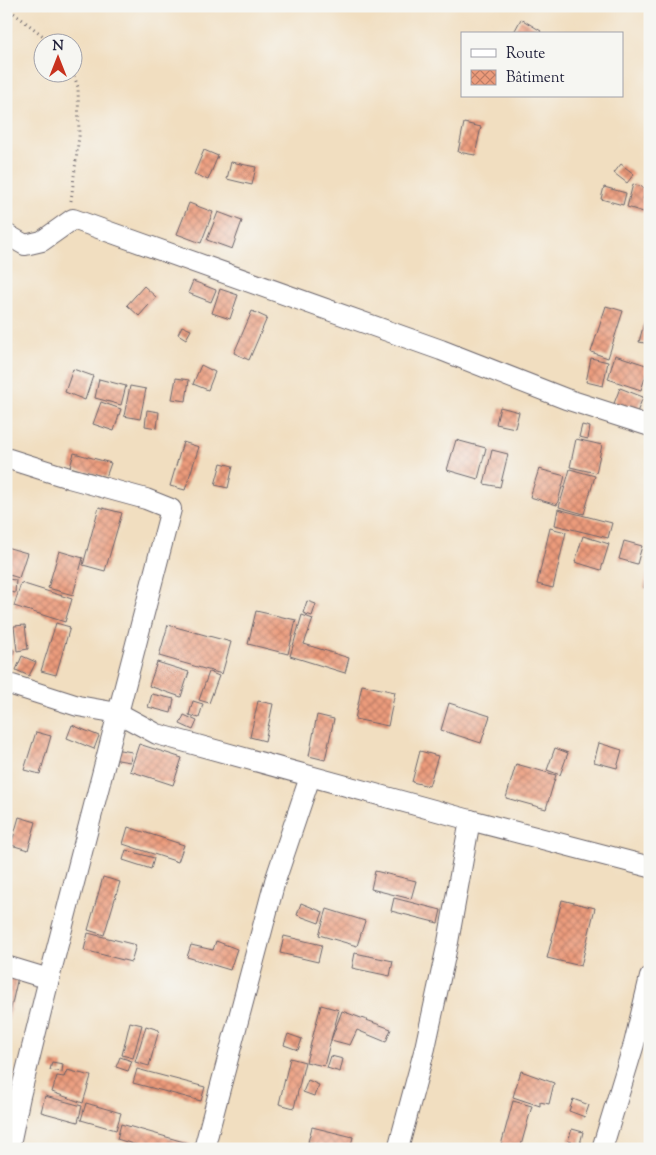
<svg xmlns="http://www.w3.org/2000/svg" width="656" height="1155" font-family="'Sorts Mill Goudy',serif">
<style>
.building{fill:url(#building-cross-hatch)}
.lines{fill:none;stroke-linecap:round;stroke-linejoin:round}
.minor-casing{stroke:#6a646a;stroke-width:22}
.path{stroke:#6a646a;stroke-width:3;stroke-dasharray:1 4;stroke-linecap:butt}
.minor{stroke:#fff;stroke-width:20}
</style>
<defs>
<pattern id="building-cross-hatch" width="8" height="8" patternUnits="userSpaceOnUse" patternTransform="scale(1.25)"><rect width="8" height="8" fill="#ec9b7b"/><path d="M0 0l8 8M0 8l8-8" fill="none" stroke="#bf7e66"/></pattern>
</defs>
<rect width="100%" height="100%" fill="#f6f6f2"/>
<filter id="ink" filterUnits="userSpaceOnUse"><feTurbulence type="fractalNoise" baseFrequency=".02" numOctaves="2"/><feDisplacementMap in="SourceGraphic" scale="10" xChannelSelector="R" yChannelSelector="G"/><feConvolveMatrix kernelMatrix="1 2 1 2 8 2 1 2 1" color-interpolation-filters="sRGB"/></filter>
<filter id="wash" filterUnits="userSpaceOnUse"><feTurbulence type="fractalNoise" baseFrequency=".0096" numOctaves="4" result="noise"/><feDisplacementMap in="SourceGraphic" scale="20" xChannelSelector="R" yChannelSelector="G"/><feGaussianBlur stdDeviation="1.12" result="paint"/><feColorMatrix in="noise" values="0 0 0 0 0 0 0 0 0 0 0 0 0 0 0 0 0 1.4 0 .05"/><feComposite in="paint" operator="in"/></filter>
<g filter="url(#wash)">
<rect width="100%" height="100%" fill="#f1dec0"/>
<g id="blocks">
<g class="building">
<polygon points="521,19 541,31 539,34 513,34"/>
<polygon points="464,123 481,127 475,155 458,152"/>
<polygon points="204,150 218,156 208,180 194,174"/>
<polygon points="231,162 256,167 252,185 227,179"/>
<polygon points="621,164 634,174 627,183 614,173"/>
<polygon points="633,184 645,188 643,199 650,201 650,214 627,207"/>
<polygon points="604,187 626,193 623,205 601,199"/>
<polygon points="189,203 213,212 201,243 177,234"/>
<polygon points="218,212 242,221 232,249 207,240"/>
<polygon points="193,281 216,290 211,302 188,293"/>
<polygon points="144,286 156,297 139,316 127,305"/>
<polygon points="220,289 238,295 230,319 212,313"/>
<polygon points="606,306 623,311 608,358 591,352"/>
<polygon points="252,311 267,318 249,360 234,353"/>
<polygon points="645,319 650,321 650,344 639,342"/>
<polygon points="182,326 191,330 186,339 178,334"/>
<polygon points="615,355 649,366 641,390 608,379"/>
<polygon points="591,358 608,362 603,386 586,382"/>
<polygon points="201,365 215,372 208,390 193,384"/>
<polygon points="73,369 93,376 85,400 65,392"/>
<polygon points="176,378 189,380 186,401 172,399"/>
<polygon points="99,379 126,386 121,405 95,398"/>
<polygon points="649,382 650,382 650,399 646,398"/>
<polygon points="130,386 146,389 140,419 124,416"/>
<polygon points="620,388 643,397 636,415 613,406"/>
<polygon points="101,402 121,409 114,431 93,424"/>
<polygon points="500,407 519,412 515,428 496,424"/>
<polygon points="147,410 159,412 157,428 145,426"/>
<polygon points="582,425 590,427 588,439 579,437"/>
<polygon points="576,439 602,445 596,473 570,467"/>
<polygon points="456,440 486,448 478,479 447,470"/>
<polygon points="183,442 199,447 185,490 170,486"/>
<polygon points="492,450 508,454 500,487 484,484"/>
<polygon points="74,453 111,463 106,477 70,467"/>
<polygon points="221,463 233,466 228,488 215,485"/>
<polygon points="539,469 565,476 557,505 530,497"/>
<polygon points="570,469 595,476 584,514 559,507"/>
<polygon points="99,507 122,513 105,571 83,565"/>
<polygon points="558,509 612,523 608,538 555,525"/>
<polygon points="550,528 566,532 553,588 537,584"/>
<polygon points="583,536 609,544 601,570 575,562"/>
<polygon points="624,541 642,546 637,564 619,559"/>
<polygon points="6,547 27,553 19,578 6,574"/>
<polygon points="59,551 83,558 73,595 48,588"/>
<polygon points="649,564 650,564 650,589 644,588"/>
<polygon points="6,579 16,580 15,593 6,591"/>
<polygon points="21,583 72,599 65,622 14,606"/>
<polygon points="307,601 316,604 312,616 303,613"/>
<polygon points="256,611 296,620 288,654 248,644"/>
<polygon points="302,615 313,619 304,644 349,658 345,673 290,656"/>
<polygon points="56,623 70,627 56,675 41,671"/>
<polygon points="25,625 28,649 17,651 14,626"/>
<polygon points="168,625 231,642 222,674 159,656"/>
<polygon points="6,648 14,650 7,676 6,676"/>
<polygon points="22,656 36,662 29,676 16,670"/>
<polygon points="157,662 189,672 181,697 149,686"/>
<polygon points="209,672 219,676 209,703 199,700"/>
<polygon points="362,685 395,692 388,726 355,719"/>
<polygon points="152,694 174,699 171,713 148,707"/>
<polygon points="193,701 203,704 199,718 189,715"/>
<polygon points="258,701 273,704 265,741 250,737"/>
<polygon points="449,703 490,716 481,743 441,730"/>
<polygon points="184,715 197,721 193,730 180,724"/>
<polygon points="317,715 334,719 325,760 309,756"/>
<polygon points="72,725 99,736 94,749 67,738"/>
<polygon points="36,732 51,736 40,774 24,770"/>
<polygon points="599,743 622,750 617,768 594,762"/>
<polygon points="139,744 182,758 173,785 130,771"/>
<polygon points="555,748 568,753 560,775 547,770"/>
<polygon points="114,749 132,752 130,762 112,759"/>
<polygon points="420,751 438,756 429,786 412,782"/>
<polygon points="516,764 556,775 546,809 506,798"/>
<polygon points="19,817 36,822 28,850 11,845"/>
<polygon points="128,827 184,845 178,862 123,844"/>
<polygon points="126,850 154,858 151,869 123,860"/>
<polygon points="375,871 416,881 411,899 371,889"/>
<polygon points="103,877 120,882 104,935 88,930"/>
<polygon points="394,898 441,910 438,923 391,911"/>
<polygon points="562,900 595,908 581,966 547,958"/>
<polygon points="301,903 323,912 319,923 297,915"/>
<polygon points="327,909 365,921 357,946 319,935"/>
<polygon points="88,933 136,945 131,962 84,950"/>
<polygon points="284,936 322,945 318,962 280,953"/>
<polygon points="216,941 237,949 230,970 187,957 191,945 213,950"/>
<polygon points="355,953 393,961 390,976 352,968"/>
<polygon points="6,975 18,977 7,1026 6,1026"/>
<polygon points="321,1005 339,1010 324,1066 306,1062"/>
<polygon points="342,1011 391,1029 386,1042 357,1030 350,1045 331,1040"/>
<polygon points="130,1022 142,1025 133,1058 122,1055"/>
<polygon points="146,1026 159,1030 149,1066 135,1062"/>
<polygon points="288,1034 302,1039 298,1050 284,1045"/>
<polygon points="331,1056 343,1059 340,1072 327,1068"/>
<polygon points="120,1057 132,1061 128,1071 116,1067"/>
<polygon points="290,1058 305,1062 294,1108 279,1104"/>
<polygon points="52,1062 63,1064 62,1072 50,1070"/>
<polygon points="137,1069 205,1087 201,1101 133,1083"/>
<polygon points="67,1070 91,1076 83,1103 52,1092 57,1076 64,1077"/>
<polygon points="521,1071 554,1083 549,1104 540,1102 540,1106 513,1097"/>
<polygon points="308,1080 319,1085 314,1096 303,1092"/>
<polygon points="45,1096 82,1106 78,1122 41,1112"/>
<polygon points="573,1099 589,1105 585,1117 569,1111"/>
<polygon points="513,1101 532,1106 520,1149 500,1149"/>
<polygon points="86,1103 121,1113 116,1130 81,1120"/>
<polygon points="121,1124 191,1144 189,1149 149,1149 117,1139"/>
<polygon points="312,1127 353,1137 350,1149 337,1149 308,1142"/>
<polygon points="572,1129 583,1132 580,1144 568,1141"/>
<polygon points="525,1145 536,1148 536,1149 524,1149"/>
</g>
</g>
</g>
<g filter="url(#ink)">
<use href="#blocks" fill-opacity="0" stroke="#6a646a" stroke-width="1"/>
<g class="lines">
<g class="minor-casing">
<g id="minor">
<polyline points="6,234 25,245 42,241 73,219 441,350 566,399 650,426"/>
<polyline points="6,458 69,478 146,499 171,509 49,979 20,1096 9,1149"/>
<polyline points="6,683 78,706 118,713 157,734 470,820 448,942 425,1048 398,1149"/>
<polyline points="470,820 650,867"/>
<polyline points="6,966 49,979"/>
<polyline points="204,1149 275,881 310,777"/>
<polyline points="602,1149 634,1044 650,977"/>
</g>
</g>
<g class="path">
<polyline points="6,7 51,42"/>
<polyline points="71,201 79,136 78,87 72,70"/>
</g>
<use href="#minor" class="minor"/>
</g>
</g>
<rect width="656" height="1155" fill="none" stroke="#f6f6f2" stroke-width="25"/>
<rect x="461" y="32" width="162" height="65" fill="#f6f6f2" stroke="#a1a1a9"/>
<rect x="471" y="49" width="25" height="8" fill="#ffffff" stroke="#a1a1a9"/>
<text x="506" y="58" font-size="15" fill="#22223b">Route</text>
<rect x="471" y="70" width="25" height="15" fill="url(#building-cross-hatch)" stroke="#a1a1a9"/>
<text x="506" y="82" font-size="15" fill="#22223b">Bâtiment</text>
<g transform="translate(58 58)"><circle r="24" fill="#f6f6f2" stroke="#a1a1a9"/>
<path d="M0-4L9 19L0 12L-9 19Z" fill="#c8321e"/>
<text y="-8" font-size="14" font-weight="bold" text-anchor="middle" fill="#22223b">N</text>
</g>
</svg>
